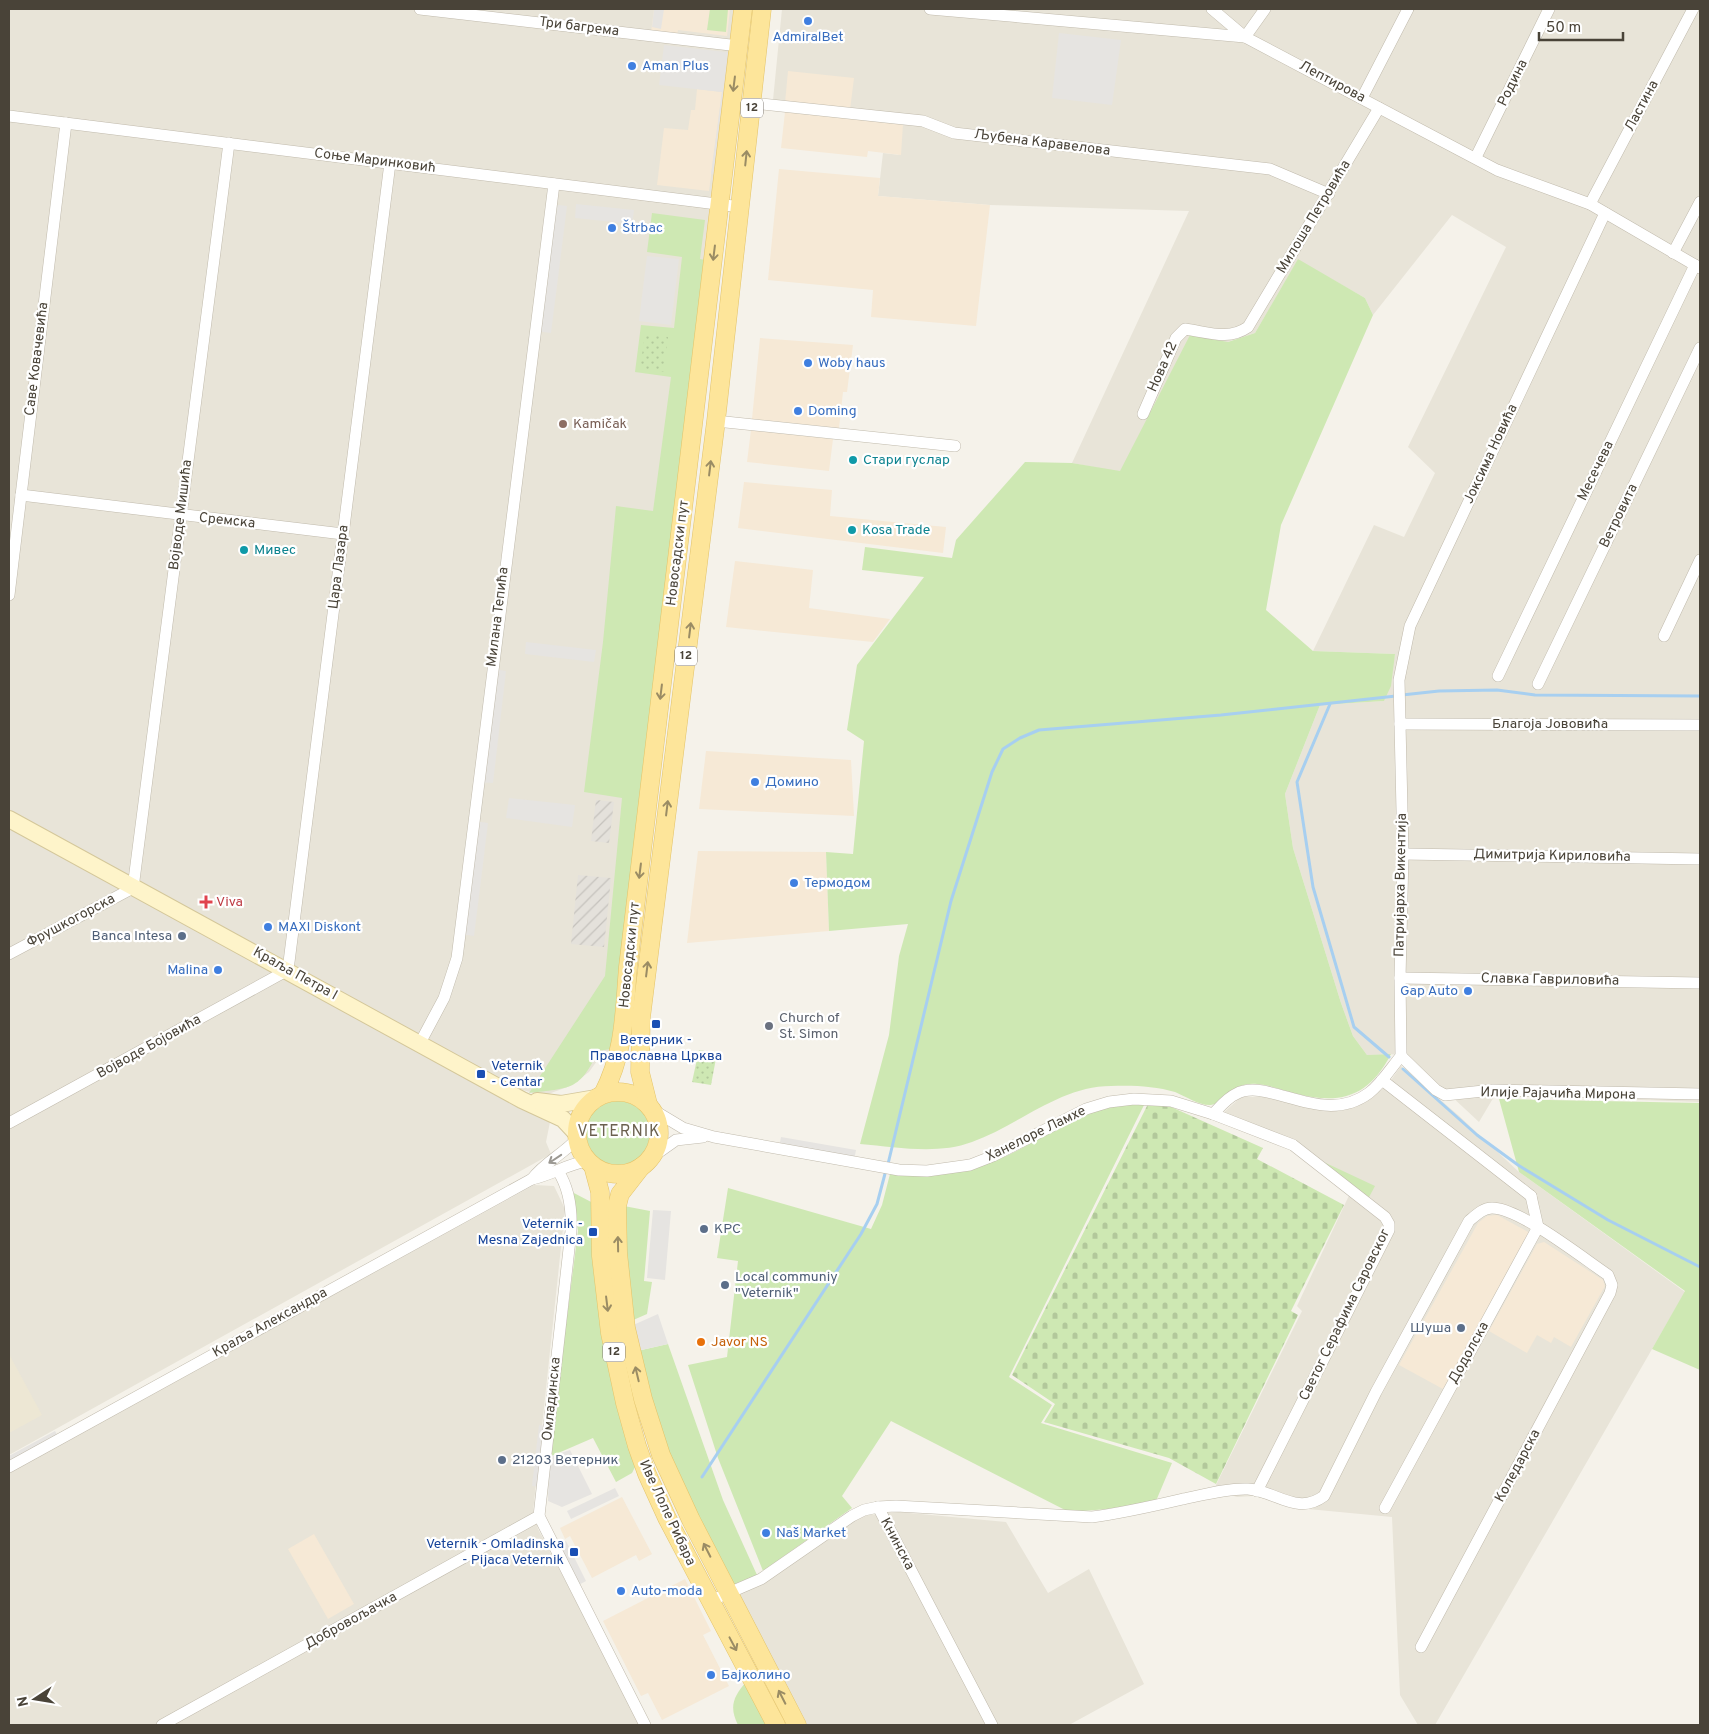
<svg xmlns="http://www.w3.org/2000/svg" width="1709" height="1734" font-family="Overpass,sans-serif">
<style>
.residential{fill:#e8e4d8}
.commercial{fill:#f6e9d6}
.industrial{fill:url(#industrial-furrows)}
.education{fill:#ede7d4}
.grass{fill:#cee8b3}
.cemetery{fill:url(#cemetery-stones)}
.park{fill:url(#park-dots)}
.parking{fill:#e6e4e1}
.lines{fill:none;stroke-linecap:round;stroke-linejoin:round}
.stream{stroke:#a7cff0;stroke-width:3}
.street-casing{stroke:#c0baac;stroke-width:12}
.secondary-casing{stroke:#d4c79a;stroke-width:18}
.primary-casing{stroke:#e3c369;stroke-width:19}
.street{stroke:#fff;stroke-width:11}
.secondary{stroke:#fef4ca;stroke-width:16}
.primary{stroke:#fde59a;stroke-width:18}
.oneway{stroke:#9a8c64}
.oneway2{stroke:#9b9892}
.shop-dot{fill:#3f7fe0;stroke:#fff;stroke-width:2}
.education-dot{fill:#8d6e63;stroke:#fff;stroke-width:2}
.culture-dot{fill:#0f9aa8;stroke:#fff;stroke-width:2}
.health-dot{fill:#e0444e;stroke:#fff;stroke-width:2}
.service-dot{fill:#5c6f8a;stroke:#fff;stroke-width:2}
.transit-dot{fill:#1a4fb4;stroke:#fff;stroke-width:2}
.worship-dot{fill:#6b7280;stroke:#fff;stroke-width:2}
.food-dot{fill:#e8710a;stroke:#fff;stroke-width:2}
.labels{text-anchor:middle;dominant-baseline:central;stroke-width:4.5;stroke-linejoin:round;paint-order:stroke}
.shield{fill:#fff;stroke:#807b74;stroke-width:1}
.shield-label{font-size:12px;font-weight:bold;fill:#494338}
.street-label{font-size:14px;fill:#494338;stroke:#fff}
.shop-label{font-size:14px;fill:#366cbe;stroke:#fff;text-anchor:start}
.education-label{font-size:14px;fill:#785e54;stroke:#fff;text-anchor:start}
.culture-label{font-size:14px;fill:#0d838f;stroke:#fff;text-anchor:start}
.health-label{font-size:14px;fill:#be3a42;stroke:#fff;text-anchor:start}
.service-label{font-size:14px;fill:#4e5e75;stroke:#fff;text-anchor:start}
.worship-label{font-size:14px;fill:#5b616d;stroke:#fff;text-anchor:start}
.transit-label{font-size:14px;fill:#164399;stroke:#fff;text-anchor:end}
.food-label{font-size:14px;fill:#c56008;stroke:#fff;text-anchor:start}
.quarter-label{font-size:16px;letter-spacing:1px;fill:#6b614f;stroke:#fff}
</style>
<defs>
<pattern id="industrial-furrows" width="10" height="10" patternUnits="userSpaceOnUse" patternTransform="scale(1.25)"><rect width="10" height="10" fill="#e4e1db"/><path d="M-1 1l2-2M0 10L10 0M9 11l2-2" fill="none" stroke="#c5c2bd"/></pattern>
<pattern id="cemetery-stones" width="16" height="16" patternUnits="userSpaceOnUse" patternTransform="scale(1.25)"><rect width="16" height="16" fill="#cee8b3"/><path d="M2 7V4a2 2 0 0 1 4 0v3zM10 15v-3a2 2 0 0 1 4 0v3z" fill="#b2c89b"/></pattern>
<pattern id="park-dots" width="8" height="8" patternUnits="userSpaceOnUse" patternTransform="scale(1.25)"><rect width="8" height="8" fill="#cee8b3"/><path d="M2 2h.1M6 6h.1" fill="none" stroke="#b2c89b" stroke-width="1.8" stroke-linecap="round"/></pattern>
</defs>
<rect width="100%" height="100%" fill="#f5f2ea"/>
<g class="residential">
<polygon points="9,9 737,9 613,1053 602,1054 589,1072 570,1086 543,1096 503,1084 9,814"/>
<polygon points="782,9 1700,9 1700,1102 1495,1095 1479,1122 1406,1054 1367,1055 1353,1036 1341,1003 1293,848 1285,794 1320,705 1384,701 1395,654 1313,651 1374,525 1404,537 1435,473 1408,447 1506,247 1452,215 1373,315 1365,298 1298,260 1255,333 1228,342 1133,448 1120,472 1072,463 1189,211 990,205 878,196 883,153 900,155 773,100"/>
<polygon points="9,825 550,1122 546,1142 551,1154 9,1455"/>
<polygon points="1401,1066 1458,1115 1519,1172 1685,1292 1435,1725 1418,1725 1400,1695 1392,1517 1308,1509 1253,1496 1237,1497 1214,1489 1302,1311 1297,1306 1353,1187 1296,1141 1223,1113 1241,1097 1267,1097 1318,1110 1347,1110 1386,1087"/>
<polygon points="534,1185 554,1186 565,1209 533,1512 538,1529 641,1725 9,1725 9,1473"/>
<polygon points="899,1512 1006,1522 1048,1593 1089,1569 1144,1684 1069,1725 804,1725 736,1596 762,1582 859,1518 868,1515"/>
</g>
<g class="commercial">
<polygon points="654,9 730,9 727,36 678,30 677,35 651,32"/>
<polygon points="788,71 854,78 850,110 785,103"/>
<polygon points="697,89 722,92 709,191 657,185 664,128 688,130 691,110 695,110"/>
<polygon points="785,112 903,124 901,155 868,151 867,157 781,148"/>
<polygon points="779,169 880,178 878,196 990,205 976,326 871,317 873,290 768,280"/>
<polygon points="760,338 853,345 847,392 843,392 839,428 752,419"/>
<polygon points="751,430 833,439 829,471 747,462"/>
<polygon points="744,482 832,490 830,516 946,527 943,553 738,528"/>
<polygon points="735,561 813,570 809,608 890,619 873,642 726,627"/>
<polygon points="706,751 851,760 854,816 699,809"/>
<polygon points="698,851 826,852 829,931 687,943"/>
<polygon points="1497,1215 1530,1233 1443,1389 1399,1365 1478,1223 1487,1216"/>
<polygon points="1544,1242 1603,1280 1605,1286 1571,1347 1554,1337 1551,1343 1537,1335 1527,1353 1489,1331 1537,1244"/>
<polygon points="622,1497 652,1554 639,1561 636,1555 592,1578 570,1536 565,1539 560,1528"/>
<polygon points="314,1534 354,1604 328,1619 288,1549"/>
<polygon points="685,1579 711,1631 703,1635 729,1686 662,1720 648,1693 641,1696 603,1621"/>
</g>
<g class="industrial">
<polygon points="596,800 614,802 609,843 591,841"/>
<polygon points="578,875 611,878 604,947 571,944"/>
</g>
<polygon class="education" points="9,1354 42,1415 9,1433"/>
<g class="grass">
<polygon points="710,9 728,9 726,32 707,30"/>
<path d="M 652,213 L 705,220 L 700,259 L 705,260 L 611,1049 L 598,1051 C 580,1091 570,1088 529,1093 L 605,976 L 622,798 L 584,792 L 603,642 L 616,506 L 653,511 L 671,377 L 635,372 L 641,325 L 674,328 L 682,257 L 647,252 Z"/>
<path d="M 1298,259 L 1365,298 L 1373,315 L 1281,525 L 1266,610 L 1313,651 L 1395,654 L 1391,686 L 1384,701 L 1320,705 L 1285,794 L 1293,848 L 1341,1003 L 1353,1036 L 1367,1055 L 1391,1054 C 1369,1096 1342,1105 1297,1094 C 1284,1091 1271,1085 1257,1084 C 1230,1082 1227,1103 1211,1105 C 1200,1106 1185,1096 1175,1092 C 1155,1086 1132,1085 1111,1086 C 1060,1086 1019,1125 972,1142 C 937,1155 897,1147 860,1144 L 889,1035 L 899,956 L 908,924 L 829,931 L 826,852 L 853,854 L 864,741 L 847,730 L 857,665 L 924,577 L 862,570 L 865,547 L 952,558 L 956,540 L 1025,462 L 1072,463 L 1120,471 L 1190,335 L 1228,342 L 1255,333 Z"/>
<polygon points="1499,1099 1700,1103 1700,1370 1652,1349 1685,1291 1519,1172"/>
<circle cx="618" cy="1133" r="32"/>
<path d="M 1145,1103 L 1009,1377 L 1052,1405 L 1041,1423 L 1172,1463 L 1156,1501 L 1108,1509 L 1069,1512 L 891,1421 L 842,1496 L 852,1508 L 763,1571 L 718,1458 L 688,1365 L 727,1357 L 738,1261 L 717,1258 L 728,1188 L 871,1229 L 882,1205 L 890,1174 C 919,1174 946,1176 974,1168 C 1022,1155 1060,1121 1107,1107 C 1119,1103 1133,1104 1145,1103 Z"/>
<polygon points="1313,1157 1375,1186 1368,1199"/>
<polygon points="572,1192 595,1204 635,1467 632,1473 616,1482 593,1438 549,1457 578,1231"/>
<polygon points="624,1206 650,1211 644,1281 652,1282 647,1314 631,1321 625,1271"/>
<polygon points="668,1344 723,1500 757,1575 731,1588 670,1463 637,1351"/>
<path d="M 746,1682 L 768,1725 L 738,1725 C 729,1707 733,1697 746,1682 Z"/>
</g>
<polygon class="cemetery" points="1151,1098 1263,1148 1257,1159 1344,1205 1291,1311 1298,1315 1216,1484 1169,1458 1044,1422 1055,1404 1012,1375"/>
<g class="park">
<polygon points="645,334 668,337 664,372 640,369"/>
<polygon points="699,1050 717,1053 711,1085 692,1082"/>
</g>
<g class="parking">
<polygon points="654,9 664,9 661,29 652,27"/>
<polygon points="1059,33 1121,40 1112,105 1052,98"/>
<polygon points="664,45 734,53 720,175 711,174 722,92 659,85"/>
<polygon points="551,204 567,206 551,333 535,331"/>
<polygon points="576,204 634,210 632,224 575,218"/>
<polygon points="647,256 679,259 671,325 639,321"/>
<polygon points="526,642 596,650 594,662 525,654"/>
<polygon points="492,669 506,671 493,783 478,782"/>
<polygon points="509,798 575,805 572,827 506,818"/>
<polygon points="474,821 488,823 474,936 460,934"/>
<polygon points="781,1137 856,1150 854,1161 779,1148"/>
<polygon points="653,1210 671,1211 665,1280 647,1278"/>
<polygon points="658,1314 668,1344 637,1351 631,1326"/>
<polygon points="539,1425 549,1426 543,1487 532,1486"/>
<polygon points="55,1431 60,1440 9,1467 9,1456"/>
<polygon points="570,1450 592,1494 562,1507 548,1501 549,1457"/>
<polygon points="615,1488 619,1496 571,1519 567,1511"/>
<polygon points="566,1541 586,1581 575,1587 555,1547"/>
</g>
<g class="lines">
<g class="stream">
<polyline points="1402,695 1439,691 1497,690 1535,695 1700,696"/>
<polyline points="1330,704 1297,782 1313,887 1354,1027 1389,1057"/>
<polyline points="1403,1069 1477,1135 1518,1165 1608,1220 1700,1267"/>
<polyline points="888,1164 951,901 992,772 1003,749 1020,738 1039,730 1221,715 1396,696"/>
<polyline points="702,1477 861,1234 877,1204 886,1170"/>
</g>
<g class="street-casing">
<g id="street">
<polyline points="420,9 739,46"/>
<polyline points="930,9 1245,37 1497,170 1590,204 1700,268"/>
<polyline points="1212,9 1245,37 1265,9"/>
<polyline points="1362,98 1408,9"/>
<polyline points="752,103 923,121 954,133 1270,169 1329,194"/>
<polyline points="9,116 741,207"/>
<polyline points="1476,157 1549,9"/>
<polyline points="1590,204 1693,9"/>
<polyline points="1673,253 1700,202"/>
<path d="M 1143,414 L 1176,338 L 1185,329 C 1208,332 1228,341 1248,327 L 1379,108"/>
<polyline points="716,421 955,446"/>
<polyline points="21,495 343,534"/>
<polyline points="9,595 66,123"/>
<polyline points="1664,636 1700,560"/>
<polyline points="1498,676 1695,265"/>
<polyline points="1538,684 1700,348"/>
<polyline points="1400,724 1700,725"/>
<polyline points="1403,854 1700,859"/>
<polyline points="9,954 133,888 229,143"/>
<polyline points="1400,978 1700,983"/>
<polyline points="420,1043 444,998 457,958 554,184"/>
<polyline points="1401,1056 1436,1090 1445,1095 1493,1090 1700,1094"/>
<polyline points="1382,1080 1531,1196"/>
<polyline points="653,1110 683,1128 714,1137 899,1170 927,1171 970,1165 993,1156 1086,1109 1109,1102 1134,1099 1171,1101 1213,1114 1293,1145 1385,1217 1389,1224 1389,1230 1257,1491"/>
<path d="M 1213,1114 C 1220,1107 1227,1098 1236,1094 C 1268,1076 1322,1128 1369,1093 C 1382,1083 1391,1068 1401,1056 L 1400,978 L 1403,854 L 1399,680 L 1410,626 L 1605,213"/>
<polyline points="9,1123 288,970 390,163"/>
<polyline points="652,1157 676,1140 703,1137"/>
<path d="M 558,1171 C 569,1188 572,1210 571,1231 L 539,1516 L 645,1725"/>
<path d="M 532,1179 C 544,1163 563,1154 577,1139"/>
<path d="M 9,1467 L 532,1179 C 551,1175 568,1164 587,1161"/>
<path d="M 878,1507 L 896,1506 L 1092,1517 C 1123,1513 1153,1506 1183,1499 C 1203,1495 1227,1488 1248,1489 C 1276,1491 1297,1516 1324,1496 L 1376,1392 L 1469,1221 C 1476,1215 1483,1208 1492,1208 C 1520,1208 1584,1259 1608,1275 L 1612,1285 L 1610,1293 L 1421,1647"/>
<polyline points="1385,1508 1538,1227 1531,1196"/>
<polyline points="710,1601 761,1579 852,1516 864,1510 878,1507 992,1725"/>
<polyline points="162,1725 539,1516"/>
</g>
</g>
<g class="secondary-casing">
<g id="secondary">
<polyline points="9,819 522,1100 563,1119 577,1134"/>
<polyline points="537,1101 561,1104 596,1098"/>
</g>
</g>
<g class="primary-casing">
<g id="primary">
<circle cx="618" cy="1133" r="41"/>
<path d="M 603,1094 C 625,1051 624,1014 628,967 L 743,9"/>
<polyline points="648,1104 640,1072 641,1018 716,421 762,9"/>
<polyline points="593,1166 600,1192 601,1256 610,1333 625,1403 637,1446 647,1474 667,1518 776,1725"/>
<polyline points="641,1167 620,1194 617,1206 618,1253 626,1328 643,1399 661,1455 691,1520 797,1725"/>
</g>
</g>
<use href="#street" class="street"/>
<use href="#secondary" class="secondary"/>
<use href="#primary" class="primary"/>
</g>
<defs><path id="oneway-shaft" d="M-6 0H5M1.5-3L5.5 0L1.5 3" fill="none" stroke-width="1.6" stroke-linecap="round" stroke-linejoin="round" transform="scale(1.25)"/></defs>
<g class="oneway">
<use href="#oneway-shaft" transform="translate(734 84) rotate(97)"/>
<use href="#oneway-shaft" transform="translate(746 158) rotate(-84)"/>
<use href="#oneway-shaft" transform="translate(714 253) rotate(97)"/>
<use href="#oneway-shaft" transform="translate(710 468) rotate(-83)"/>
<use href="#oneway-shaft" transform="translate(690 630) rotate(-83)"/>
<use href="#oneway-shaft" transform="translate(661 692) rotate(97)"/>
<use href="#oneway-shaft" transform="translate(667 808) rotate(-83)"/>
<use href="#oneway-shaft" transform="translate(640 871) rotate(97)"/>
<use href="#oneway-shaft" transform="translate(647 969) rotate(-83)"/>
<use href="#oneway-shaft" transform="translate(618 1244) rotate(-91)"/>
<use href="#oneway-shaft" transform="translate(607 1304) rotate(83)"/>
<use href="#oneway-shaft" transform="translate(637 1374) rotate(-103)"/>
<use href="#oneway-shaft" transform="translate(707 1550) rotate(-117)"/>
<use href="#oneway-shaft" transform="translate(733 1644) rotate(62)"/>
<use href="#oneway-shaft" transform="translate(782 1697) rotate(-117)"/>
</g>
<use class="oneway2" href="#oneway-shaft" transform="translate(555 1159) rotate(146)"/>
<g class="shop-dot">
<circle cx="808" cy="21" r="5"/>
<circle cx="632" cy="66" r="5"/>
<circle cx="612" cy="228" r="5"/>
<circle cx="808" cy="363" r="5"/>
<circle cx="798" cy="411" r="5"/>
<circle cx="755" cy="782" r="5"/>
<circle cx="794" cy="883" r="5"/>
<circle cx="268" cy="927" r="5"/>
<circle cx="218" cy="970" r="5"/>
<circle cx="1468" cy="991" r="5"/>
<circle cx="766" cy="1533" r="5"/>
<circle cx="621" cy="1591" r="5"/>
<circle cx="711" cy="1675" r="5"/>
</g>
<circle class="education-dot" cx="563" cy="424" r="5"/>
<g class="culture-dot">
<circle cx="853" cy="460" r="5"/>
<circle cx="852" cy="530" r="5"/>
<circle cx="244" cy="550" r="5"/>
</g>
<path class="health-dot" d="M203.5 894.5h5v5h5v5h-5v5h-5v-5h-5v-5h5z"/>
<g class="service-dot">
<circle cx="182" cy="936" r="5"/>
<circle cx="704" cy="1229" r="5"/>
<circle cx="725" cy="1285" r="5"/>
<circle cx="1461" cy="1328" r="5"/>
<circle cx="502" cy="1460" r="5"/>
</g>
<g class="transit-dot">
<rect x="651" y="1019" width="10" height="10" rx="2.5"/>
<rect x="476" y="1069" width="10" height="10" rx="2.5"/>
<rect x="588" y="1227" width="10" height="10" rx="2.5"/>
<rect x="569" y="1547" width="10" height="10" rx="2.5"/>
</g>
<circle class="worship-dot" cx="769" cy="1026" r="5"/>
<circle class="food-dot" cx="701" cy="1342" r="5"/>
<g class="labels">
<g class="shield">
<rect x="741" y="98.5" width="22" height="19" rx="4"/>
<rect x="675" y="646.5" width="22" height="19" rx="4"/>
<rect x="603" y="1342.5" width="22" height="19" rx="4"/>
</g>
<g class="shield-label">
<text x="752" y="108">12</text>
<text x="686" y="656">12</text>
<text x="614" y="1352">12</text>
</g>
<g class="street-label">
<text transform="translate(579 27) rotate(7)">Три багрема</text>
<text transform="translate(1332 82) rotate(28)">Лептирова</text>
<text transform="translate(1513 83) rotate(-64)">Родина</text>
<text transform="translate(1642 106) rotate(-62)">Ластина</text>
<text transform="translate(1042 143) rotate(7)">Љубена Каравелова</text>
<text transform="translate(375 161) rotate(7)">Соње Маринковић</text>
<text transform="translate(1314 217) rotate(-59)">Милоша Петровића</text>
<text transform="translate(37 359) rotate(-83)">Саве Ковачевића</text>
<text transform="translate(1163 367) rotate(-66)">Нова 42</text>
<text transform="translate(1491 454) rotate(-65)">Јоксима Новића</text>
<text transform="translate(1596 471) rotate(-64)">Месечева</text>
<text transform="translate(181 515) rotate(-83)">Војводе Мишића</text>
<text transform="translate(1619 516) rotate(-64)">Ветровита</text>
<text transform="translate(227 521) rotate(6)">Сремска</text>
<text transform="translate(678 553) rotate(-83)">Новосадски пут</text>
<text transform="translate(339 567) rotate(-83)">Цара Лазара</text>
<text transform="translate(498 617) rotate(-83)">Милана Тепића</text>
<text x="1550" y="724">Благоја Јововића</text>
<text transform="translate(1552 856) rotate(1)">Димитрија Кириловића</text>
<text transform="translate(1401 885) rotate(-89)">Патријарха Викентија</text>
<text transform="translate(71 921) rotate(-28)">Фрушкогорска</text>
<text transform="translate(630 955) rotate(-84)">Новосадски пут</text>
<text transform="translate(295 974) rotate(29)">Краља Петра I</text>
<text transform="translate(1550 980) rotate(1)">Славка Гавриловића</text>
<text transform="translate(149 1047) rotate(-29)">Војводе Бојовића</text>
<text transform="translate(1558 1094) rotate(1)">Илије Рајачића Мирона</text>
<text transform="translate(1036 1134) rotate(-26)">Ханелоре Ламхе</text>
<text transform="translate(1345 1315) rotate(-64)">Светог Серафима Саровског</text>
<text transform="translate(270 1323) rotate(-29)">Краља Александра</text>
<text transform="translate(1469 1353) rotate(-61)">Додолска</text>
<text transform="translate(552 1399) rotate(-84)">Омладинска</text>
<text transform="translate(1518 1466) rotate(-62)">Коледарска</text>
<text transform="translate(667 1513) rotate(65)">Иве Лоле Рибара</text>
<text transform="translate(897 1544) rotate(62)">Книнска</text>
<text transform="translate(351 1621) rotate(-29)">Добровољачка</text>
</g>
<g class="shop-label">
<text x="808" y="37" text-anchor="middle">AdmiralBet</text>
<text x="642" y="66">Aman Plus</text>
<text x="622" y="228">Štrbac</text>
<text x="818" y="363">Woby haus</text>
<text x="808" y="411">Doming</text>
<text x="765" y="782">Домино</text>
<text x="804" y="883">Термодом</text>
<text x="278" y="927">MAXI Diskont</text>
<text x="208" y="970" text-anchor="end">Malina</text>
<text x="1458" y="991" text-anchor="end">Gap Auto</text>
<text x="776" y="1533">Naš Market</text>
<text x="631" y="1591">Auto-moda</text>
<text x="721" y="1675">Бајколино</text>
</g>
<g class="education-label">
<text x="573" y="424">Kamičak</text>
</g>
<g class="culture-label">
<text x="863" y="460">Стари гуслар</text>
<text x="862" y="530">Kosa Trade</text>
<text x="254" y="550">Мивес</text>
</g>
<g class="health-label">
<text x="216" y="902">Viva</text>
</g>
<g class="service-label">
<text x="172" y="936" text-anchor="end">Banca Intesa</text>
<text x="714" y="1229">KPC</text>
<text x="735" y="1277">Local communiy<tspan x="735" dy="16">"Veternik"</tspan></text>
<text x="1451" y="1328" text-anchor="end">Шуша</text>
<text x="512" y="1460">21203 Ветерник</text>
</g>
<g class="worship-label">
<text x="779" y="1018">Church of<tspan x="779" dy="16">St. Simon</tspan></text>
</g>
<g class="transit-label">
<text x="656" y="1040" text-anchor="middle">Ветерник -<tspan x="656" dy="16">Православна Црква</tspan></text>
<text x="491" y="1066" text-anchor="start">Veternik<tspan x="491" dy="16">- Centar</tspan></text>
<text x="583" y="1224">Veternik -<tspan x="583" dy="16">Mesna Zajednica</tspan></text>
<text x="564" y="1544">Veternik - Omladinska<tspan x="564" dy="16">- Pijaca Veternik</tspan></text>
</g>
<g class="food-label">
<text x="711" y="1342">Javor NS</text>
</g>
<g class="quarter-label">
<text x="619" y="1132">VETERNIK</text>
</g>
</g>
<rect width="1709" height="1734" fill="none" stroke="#494338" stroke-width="20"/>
<g transform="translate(35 1699) rotate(258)" stroke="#ffffff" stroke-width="4" paint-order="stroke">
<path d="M0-4L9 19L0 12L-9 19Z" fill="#494338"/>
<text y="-8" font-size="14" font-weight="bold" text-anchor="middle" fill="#494338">N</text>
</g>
<path d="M1539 32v8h84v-8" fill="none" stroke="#494338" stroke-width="2.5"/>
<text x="1546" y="32" font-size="15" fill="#494338" stroke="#ffffff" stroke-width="4" paint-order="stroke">50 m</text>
</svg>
